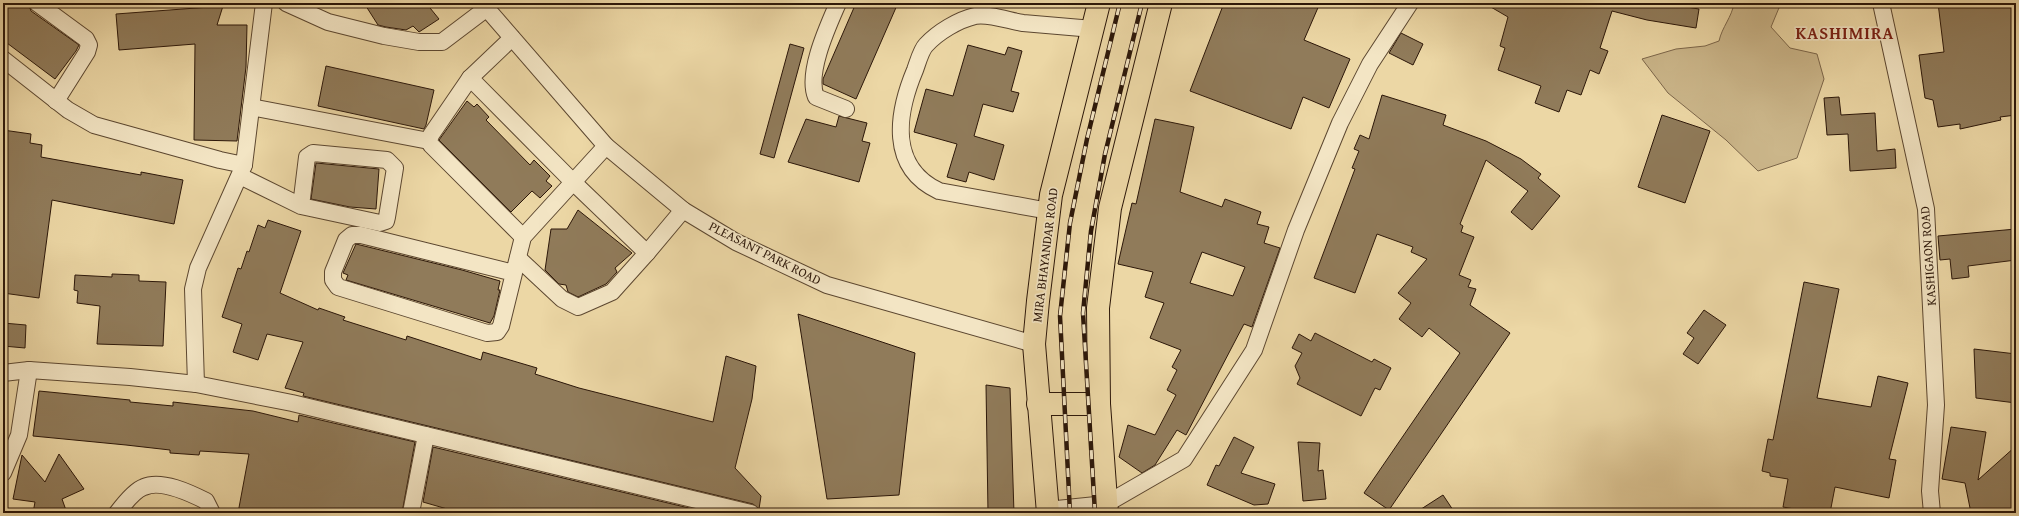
<svg xmlns="http://www.w3.org/2000/svg" width="2019" height="516" font-family="'Gentium Book Plus',serif">
<style>
.green{fill:#cbb68a;stroke:#7c664a}
.building{fill:#907b5a;stroke:#2c1709;fill-rule:evenodd}
.lines{fill:none;stroke-linecap:round;stroke-linejoin:round}
.street-casing{stroke:#5c4730;stroke-width:18}
.primary-casing{stroke:#2c1709;stroke-width:24}
.street{stroke:#f3e5c4;stroke-width:16}
.primary{stroke:#ecd7a5;stroke-width:22}
.rail-casing{stroke:#2c1709;stroke-width:4.5}
.rail{stroke:#f3e5c4;stroke-width:3;stroke-dasharray:9;stroke-linecap:butt}
.labels{text-anchor:middle;dominant-baseline:central;stroke-width:3.5;stroke-linejoin:round;paint-order:stroke}
.street-label{font-size:13px;fill:#2c1709;stroke:#f3e5c4}
.district-label{font-size:17px;font-weight:bold;letter-spacing:1px;fill:#7a1f14;stroke:#f3e5c4}
</style>
<rect width="100%" height="100%" fill="#ecd7a5"/>
<filter id="stains"><feTurbulence type="fractalNoise" baseFrequency=".005" numOctaves="4"/><feColorMatrix values="0 0 0 0 .2 0 0 0 0 .09 0 0 0 0 .02 0 0 0 .5 -.17"/></filter>
<radialGradient id="worn" r=".72"><stop offset=".6" stop-color="#630" stop-opacity="0"/><stop offset="1" stop-color="#630" stop-opacity=".3"/></radialGradient>
<path class="green" d="M 1734,3 L 1781,3 L 1771,27 L 1790,48 L 1817,54 L 1824,79 L 1797,158 L 1758,171 L 1726,140 L 1668,93 L 1642,59 L 1676,49 L 1705,46 L 1719,41 C 1722,27 1732,17 1734,3 Z"/>
<g class="building">
<polygon points="3,3 28,3 31,11 79,45 76,51 55,79 3,40"/>
<polygon points="364,3 426,3 439,19 419,32 413,26 406,30 386,27 378,25"/>
<polygon points="856,3 898,3 856,99 823,84 823,79"/>
<polygon points="1224,3 1320,3 1304,40 1350,59 1329,108 1303,97 1291,129 1190,91"/>
<polygon points="1484,3 1662,3 1699,9 1696,28 1647,20 1612,11 1600,48 1608,51 1599,74 1590,70 1581,95 1567,90 1559,112 1535,103 1541,86 1498,70 1505,48 1500,46 1508,17"/>
<polygon points="1938,3 2016,3 2016,115 2000,117 2001,120 1960,129 1960,124 1938,127 1933,100 1925,98 1919,55 1944,52"/>
<polygon points="223,6 217,25 247,25 246,67 237,141 194,140 195,44 119,50 116,14"/>
<polygon points="1401,33 1423,44 1413,65 1389,53"/>
<polygon points="790,44 804,48 774,158 760,154"/>
<polygon points="968,45 1005,55 1008,47 1022,51 1011,91 1019,93 1013,112 983,104 974,136 1004,145 994,180 969,172 966,182 947,177 957,144 914,132 926,89 953,96"/>
<polygon points="326,66 434,90 426,125 424,129 318,106"/>
<polygon points="1382,95 1446,115 1443,125 1486,141 1521,159 1541,174 1538,178 1560,196 1532,230 1511,212 1528,191 1486,160 1460,224 1463,226 1461,232 1474,237 1459,275 1471,280 1468,287 1476,289 1470,305 1510,333 1389,510 1364,493 1460,353 1429,328 1422,337 1399,319 1411,303 1398,293 1427,259 1411,252 1413,247 1377,234 1355,293 1314,278 1355,169 1352,168 1359,151 1354,149 1360,135 1369,139"/>
<polygon points="1839,97 1841,115 1875,113 1877,151 1895,149 1896,168 1850,171 1848,134 1827,135 1824,98"/>
<polygon points="467,101 474,107 477,104 489,117 486,120 530,165 534,160 550,176 546,181 552,186 540,198 532,191 511,212 439,140"/>
<polygon points="1662,115 1710,131 1685,203 1638,187"/>
<polygon points="839,116 867,123 862,141 870,143 859,182 788,162 806,119 836,127"/>
<path d="M 1155,119 L 1194,127 L 1180,192 L 1222,207 L 1225,199 L 1261,212 L 1257,224 L 1269,227 L 1264,243 L 1280,248 L 1252,327 L 1244,324 L 1186,435 L 1177,430 L 1155,465 L 1142,473 L 1119,457 L 1128,425 L 1155,435 L 1176,395 L 1167,390 L 1177,370 L 1172,367 L 1181,350 L 1150,338 L 1164,303 L 1145,297 L 1153,272 L 1118,264 L 1132,203 L 1136,204 ZM 1202,252 L 1245,267 L 1233,296 L 1190,283 Z"/>
<polygon points="3,130 31,134 30,143 42,145 41,157 141,175 141,172 183,180 174,224 52,200 39,298 3,293"/>
<polygon points="316,163 379,169 376,209 350,207 311,199"/>
<polygon points="578,210 632,253 615,268 617,272 606,284 578,297 568,292 566,285 559,284 545,270 551,229 567,229"/>
<polygon points="268,220 301,231 280,293 318,310 319,308 345,317 343,320 406,340 407,336 481,360 483,352 537,368 535,374 579,388 713,422 726,356 756,366 752,399 735,468 761,496 759,509 753,504 303,396 304,393 285,388 303,342 267,334 258,360 233,352 242,324 222,317 238,268 241,269 247,251 249,252 258,225 265,228"/>
<polygon points="2016,229 2016,260 1968,266 1969,277 1952,279 1950,259 1940,260 1938,236"/>
<polygon points="356,244 462,270 500,281 498,290 500,290 494,316 490,323 346,280 348,275 343,273"/>
<polygon points="112,274 139,275 139,281 166,282 163,346 97,344 100,306 77,303 78,291 74,290 75,275 112,277"/>
<polygon points="1804,282 1839,289 1817,398 1871,407 1878,376 1908,383 1889,459 1896,460 1889,498 1835,487 1830,513 1817,513 1783,507 1788,479 1770,476 1770,473 1762,471 1768,439 1773,440"/>
<polygon points="1704,310 1726,325 1698,364 1683,354 1694,338 1687,333"/>
<polygon points="798,314 915,353 899,495 827,499"/>
<polygon points="3,323 26,325 25,348 3,346"/>
<polygon points="1315,333 1372,362 1374,359 1391,368 1380,390 1375,388 1361,416 1297,384 1300,378 1295,366 1302,353 1292,348 1299,334 1311,341"/>
<polygon points="1974,349 2016,354 2016,403 1976,398"/>
<polygon points="986,385 1010,388 1014,513 988,513"/>
<polygon points="39,391 130,400 130,402 173,406 173,402 253,411 298,422 299,415 415,442 402,513 238,513 249,454 200,451 199,455 170,453 170,450 126,445 33,436"/>
<polygon points="1951,427 1986,432 1978,480 2016,446 2016,513 1971,513 1965,483 1942,479"/>
<polygon points="1234,437 1254,447 1241,473 1275,484 1268,504 1254,505 1207,485 1216,465 1219,466"/>
<polygon points="1298,442 1320,443 1318,471 1323,470 1326,499 1303,501"/>
<polygon points="433,447 710,513 461,513 423,502"/>
<polygon points="59,454 84,489 62,499 67,513 33,513 35,502 13,499 22,455 45,482"/>
<polygon points="1443,495 1455,513 1415,513"/>
</g>
<g class="lines">
<g class="street-casing">
<g id="street">
<polyline points="37,3 86,39 89,45 87,52 56,101"/>
<polyline points="286,3 328,22 384,36 419,42 442,42 487,8"/>
<polyline points="482,3 606,146 683,210 736,242 827,285 1034,344"/>
<path d="M 838,3 C 828,26 806,73 816,97 L 846,109"/>
<polyline points="1881,3 1926,209 1936,405 1930,491 1932,513"/>
<polyline points="512,38 470,78 431,135 429,141 431,145 523,237"/>
<polyline points="3,59 68,110 94,125 220,160 244,165"/>
<polyline points="470,78 573,182 647,253 612,292 578,307 562,299 518,258"/>
<polyline points="251,107 429,141"/>
<polyline points="240,176 301,206 380,223 386,221 387,217 395,168 387,160 313,153 307,157 301,206"/>
<path d="M 1049,211 L 939,191 C 888,167 897,113 915,70 C 918,62 921,50 926,45 C 938,32 958,20 975,16 C 987,13 1010,21 1023,23 C 1046,25 1069,27 1093,29"/>
<polyline points="647,253 683,210"/>
<polyline points="514,273 501,326 497,332 487,333 338,287 333,280 333,272 346,240 352,235 361,235 514,273 523,237 606,146"/>
<polyline points="3,373 29,370 130,377 196,384 292,403 751,513"/>
<polyline points="196,384 193,289 198,268 244,165 264,3"/>
<polyline points="3,473 19,435 29,370"/>
<polyline points="1047,510 1106,504 1184,459 1254,350 1296,230 1340,123 1370,64 1410,3"/>
<path d="M 117,513 C 123,505 135,490 144,487 C 161,479 190,493 206,501 L 212,513"/>
<polyline points="411,513 426,435"/>
</g>
</g>
<g class="primary-casing">
<g id="primary">
<polyline points="1038,404 1099,404"/>
<polyline points="1048,513 1034,344 1038,301 1051,195 1099,3"/>
<polyline points="1107,513 1099,404 1098,308 1110,208 1161,3"/>
</g>
</g>
<use href="#street" class="street"/>
<use href="#primary" class="primary"/>
<g class="rail-casing">
<g id="rail">
<polyline points="1070,513 1060,316 1070,223 1087,139 1120,3"/>
<polyline points="1095,513 1083,313 1091,231 1105,154 1142,3"/>
</g>
</g>
<use href="#rail" class="rail"/>
</g>
<g class="labels">
<g class="street-label">
<text transform="translate(765 253) rotate(27)">PLEASANT PARK ROAD</text>
<text transform="translate(1045 255) rotate(-83)">MIRA BHAYANDAR ROAD</text>
<text transform="translate(1928 256) rotate(-94)">KASHIGAON ROAD</text>
</g>
<g class="district-label">
<text x="1845" y="32">KASHIMIRA</text>
</g>
</g>
<rect width="2019" height="516" fill="none" stroke="#ecd7a5" stroke-width="16"/>
<rect x="4" y="4" width="2011" height="508" fill="none" stroke="#2c1709" stroke-width="2"/>
<rect x="8" y="8" width="2003" height="500" fill="none" stroke="#2c1709"/>
<rect width="100%" height="100%" filter="url(#stains)"/>
<rect width="100%" height="100%" fill="url(#worn)"/>
</svg>
